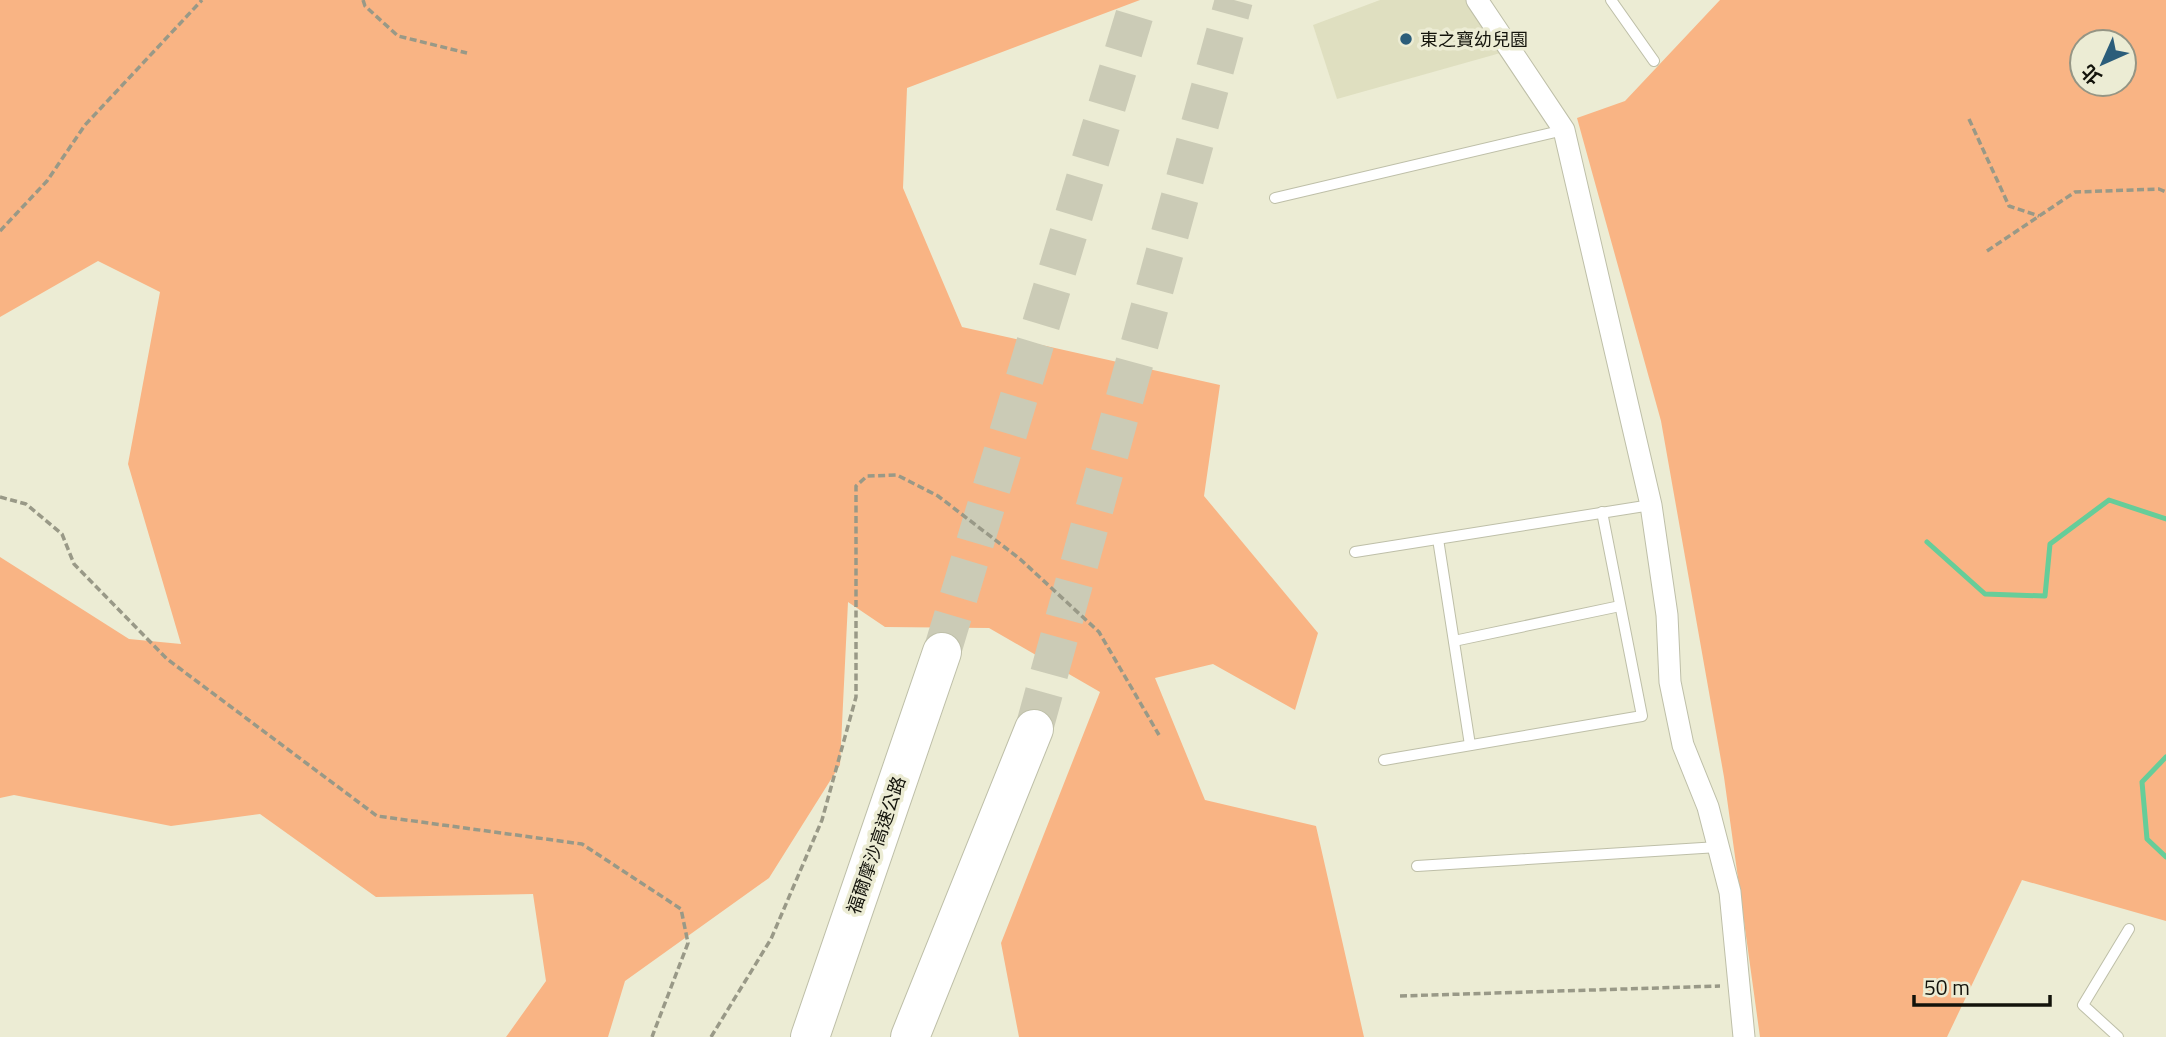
<svg xmlns="http://www.w3.org/2000/svg" width="2166" height="1037" font-family="'Titillium Web','Noto Sans TC',sans-serif">
<style>
.built{fill:#dfdfc0}
.green{fill:#f9b484;fill-rule:evenodd}
.lines{fill:none;stroke-linecap:round;stroke-linejoin:round}
.stream{stroke:#66cd99;stroke-width:5}
.highway-tunnel{stroke:#cbcbb6;stroke-width:38;stroke-dasharray:38 19;stroke-linecap:butt}
.lane-casing{stroke:#bebfa8;stroke-width:12}
.street-casing{stroke:#bebfa8;stroke-width:23}
.highway-casing{stroke:#bebfa8;stroke-width:40}
.path{stroke:#999987;stroke-width:3.5;stroke-dasharray:7 3.5;stroke-linecap:butt}
.lane{stroke:#fff;stroke-width:10}
.street{stroke:#fff;stroke-width:21}
.highway{stroke:#fff;stroke-width:38}
.poi-dot{fill:#2b5d7a;stroke:#ececd4;stroke-width:2.5}
.labels{text-anchor:middle;dominant-baseline:central;stroke-width:7;stroke-linejoin:round;paint-order:stroke}
.poi-label{font-size:18px;fill:#13130b;stroke:#ececd4;text-anchor:start}
.street-label{font-size:18px;fill:#13130b;stroke:#ececd4}
</style>
<rect width="100%" height="100%" fill="#ececd4"/>
<polygon class="built" points="1380,0 1468,0 1504,52 1337,99 1313,25"/>
<g class="green">
<polygon points="0,0 1140,0 907,88 903,188 962,327 1220,385 1204,496 1318,633 1295,710 1213,664 1155,678 1205,800 1316,826 1364,1037 1019,1037 1001,943 1100,692 989,628 885,627 848,602 840,765 769,878 625,981 608,1037 506,1037 546,981 533,894 376,897 260,814 171,826 14,795 0,798 0,557 129,639 181,644 128,464 160,292 98,261 0,317"/>
<path d="M 1720,0 L 2166,0 L 2166,921 L 2022,880 L 1947,1037 L 1760,1037 L 1724,777 L 1661,421 L 1577,118 L 1625,101 ZM 2082,42 L 2124,42 L 2124,84 L 2082,84 Z"/>
</g>
<g class="lines">
<g class="stream">
<polyline points="1927,542 1985,594 2045,596 2050,544 2109,500 2166,519"/>
<polyline points="2166,757 2142,782 2147,839 2166,857"/>
</g>
<g class="highway-tunnel">
<polyline points="942,652 1139,0"/>
<polyline points="1034,729 1234,0"/>
</g>
<g class="lane-casing">
<g id="lane">
<polyline points="1611,0 1654,61"/>
<polyline points="1275,198 1564,130"/>
<polyline points="1438,539 1470,745"/>
<polyline points="1355,552 1651,505"/>
<polyline points="1454,641 1620,606"/>
<polyline points="1384,760 1642,716 1602,512"/>
<polyline points="1417,866 1718,847"/>
<polyline points="2118,1037 2083,1005 2129,929"/>
</g>
</g>
<g class="street-casing">
<polyline id="street" points="1477,0 1564,130 1651,505 1667,615 1670,682 1683,745 1708,807 1730,892 1744,1037"/>
</g>
<g class="highway-casing">
<g id="highway">
<polyline points="810,1037 942,652"/>
<polyline points="910,1037 1034,729"/>
</g>
</g>
<g class="path">
<polyline points="363,0 365,6 398,36 467,53"/>
<polyline points="1969,119 2009,206 2039,216"/>
<polyline points="0,231 47,181 85,125 202,0"/>
<polyline points="1987,251 2075,192 2159,189 2166,192"/>
<polyline points="0,497 26,504 62,534 74,564 167,659 377,816 582,844 681,909 688,943 652,1037"/>
<polyline points="1400,996 1720,986"/>
<polyline points="711,1037 771,939 822,820 856,697 856,486 867,476 897,475 938,496 1020,559 1099,632 1159,735"/>
</g>
<use href="#lane" class="lane"/>
<use href="#street" class="street"/>
<use href="#highway" class="highway"/>
</g>
<circle class="poi-dot" cx="1406" cy="39" r="7"/>
<g class="labels">
<g class="poi-label">
<text x="1420" y="39">東之寶幼兒園</text>
</g>
<g class="street-label">
<text transform="translate(876 845) rotate(-71)">福爾摩沙高速公路</text>
</g>
</g>
<g transform="translate(2103 63) rotate(225)"><circle r="33" fill="#ececd4" stroke="#959584" stroke-width="2"/>
<path d="M0-5L12 26L0 18L-12 26Z" fill="#2b5d7a"/>
<text y="-10" font-size="19" font-weight="bold" text-anchor="middle" fill="#13130b">北</text>
</g>
<path d="M1914 995v10h136v-10" fill="none" stroke="#13130b" stroke-width="3.5"/>
<text x="1924" y="995" font-size="21" fill="#13130b" stroke="#ececd4" stroke-width="5" paint-order="stroke">50 m</text>
</svg>
